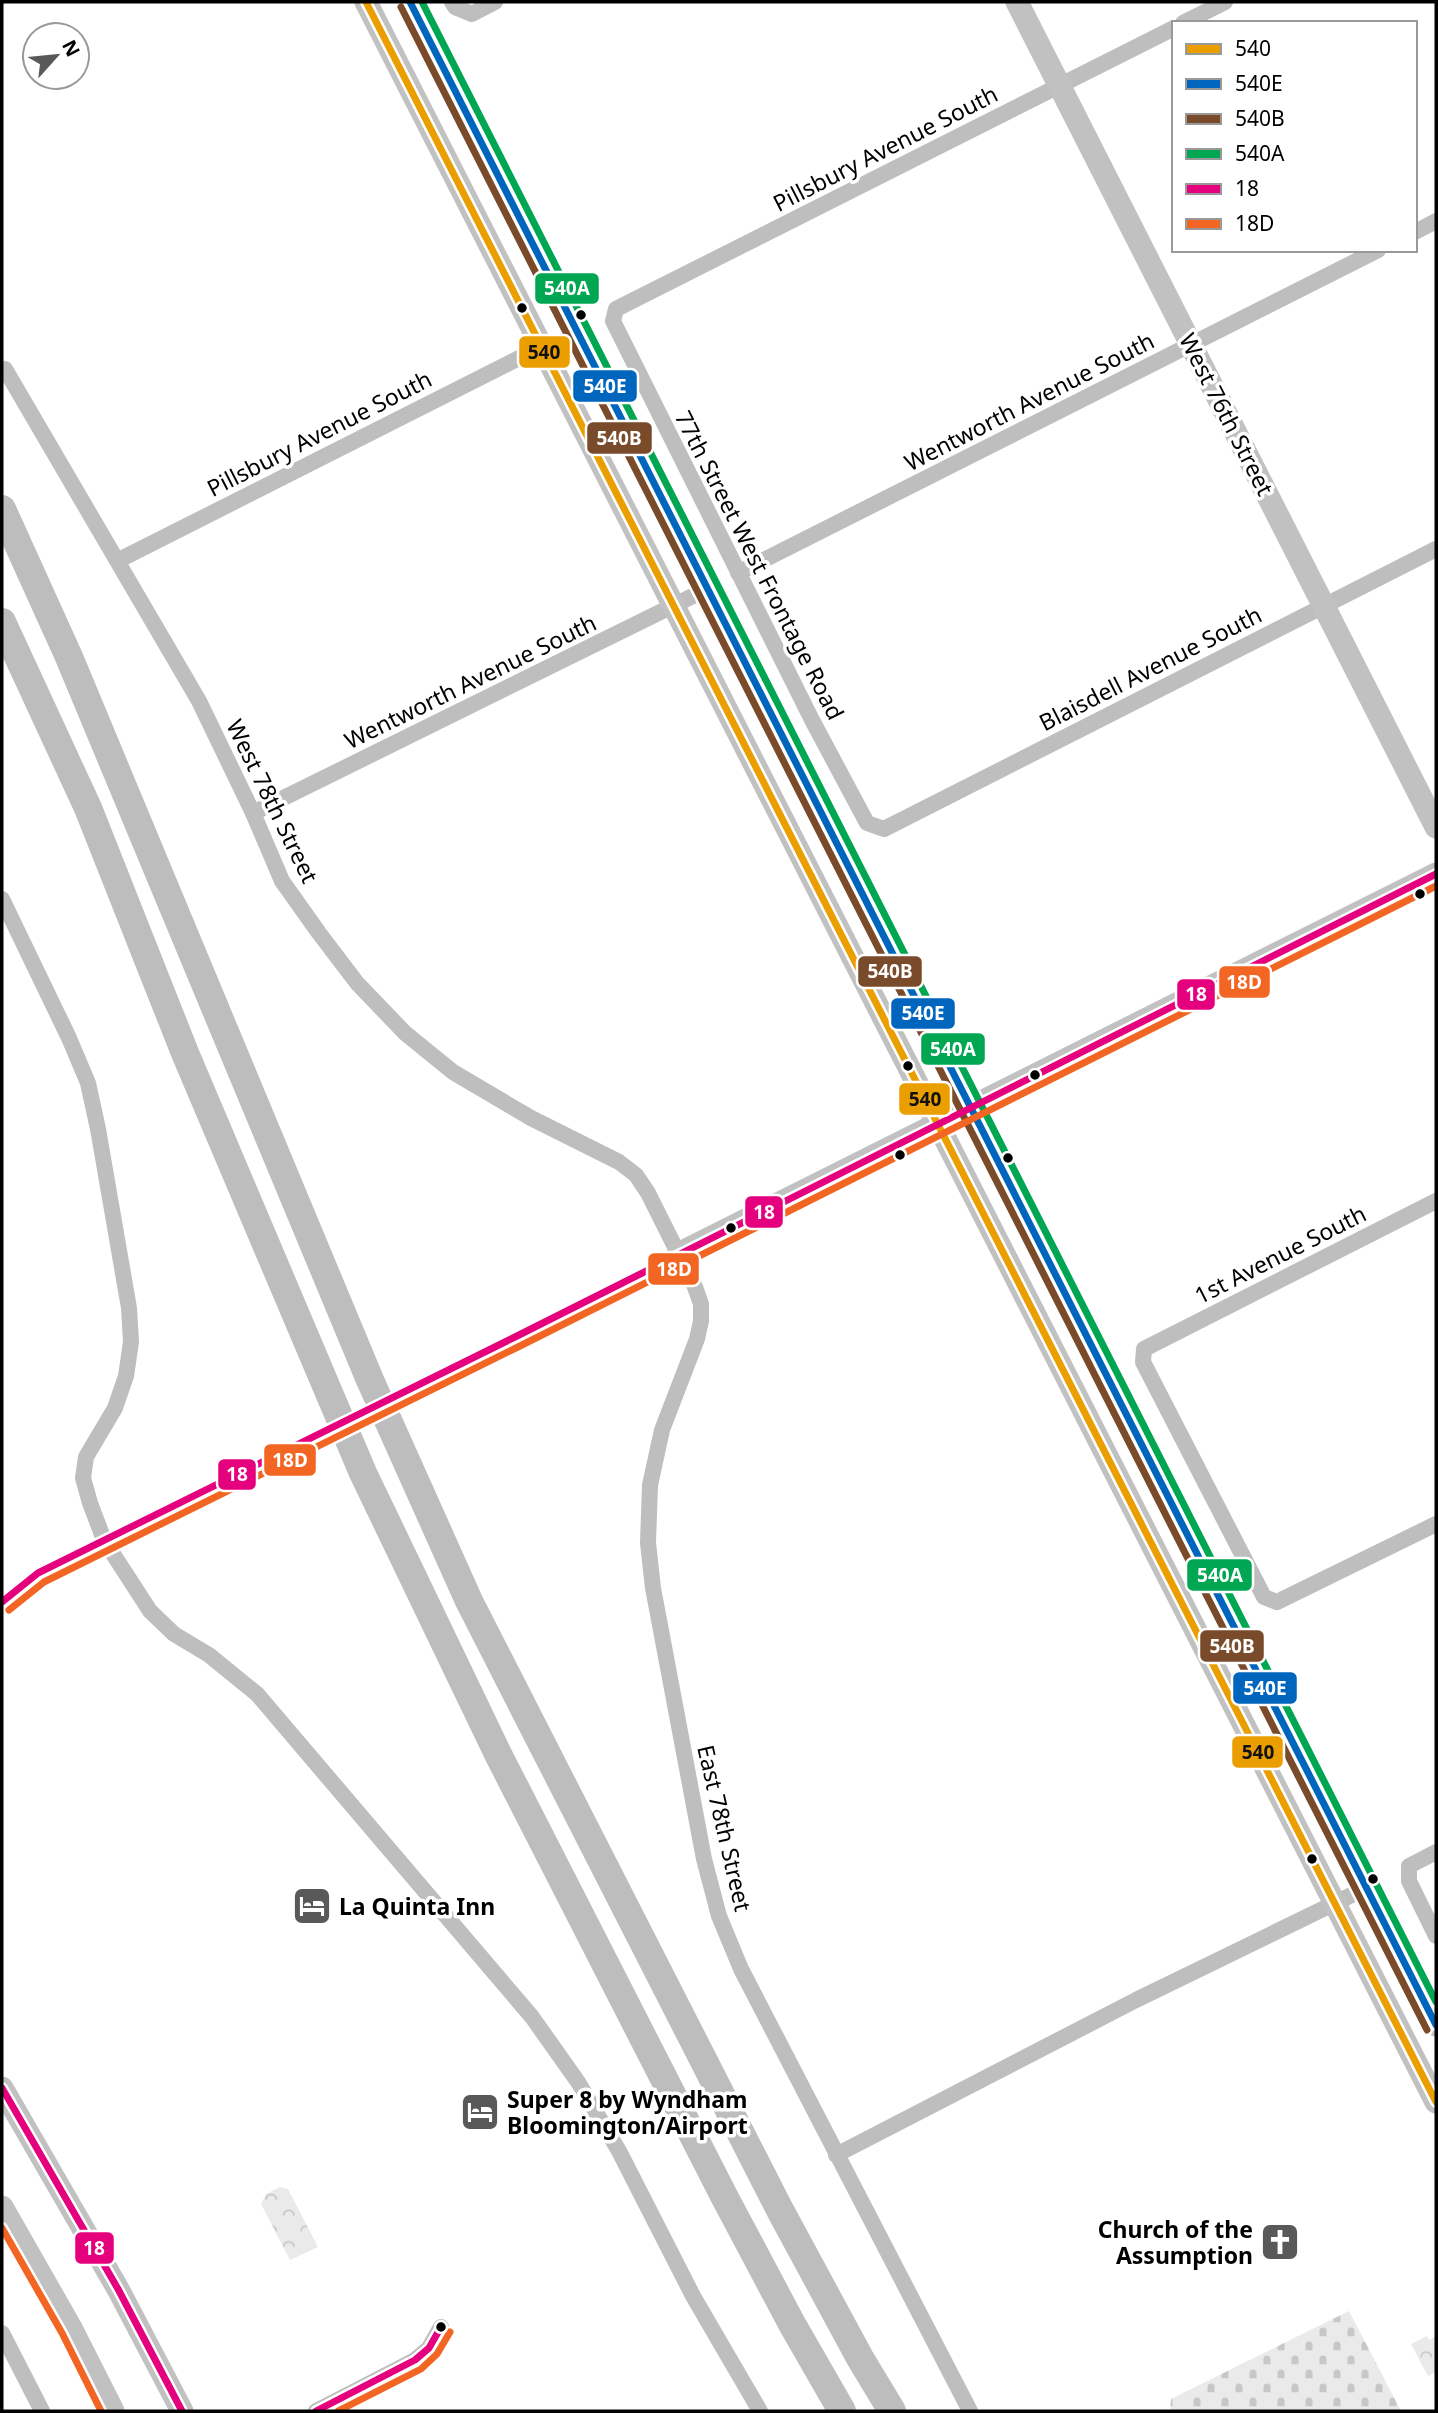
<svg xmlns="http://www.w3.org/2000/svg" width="1438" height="2413" font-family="'Noto Sans',sans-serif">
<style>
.cemetery{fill:url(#cemetery-stones)}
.park{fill:url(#park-crowns)}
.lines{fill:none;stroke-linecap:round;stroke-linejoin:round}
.street{stroke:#bebebe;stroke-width:16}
.secondary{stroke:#c1c1c1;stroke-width:23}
.highway{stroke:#bdbdbd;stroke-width:28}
.bus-1-casing{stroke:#fff;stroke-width:12}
.bus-2-casing{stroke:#fff;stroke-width:12}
.bus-3-casing{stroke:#fff;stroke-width:12}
.bus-4-casing{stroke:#fff;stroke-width:12}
.bus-5-casing{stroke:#fff;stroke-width:12}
.bus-6-casing{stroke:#fff;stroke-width:12}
.bus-1{stroke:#eb9e00;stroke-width:7}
.bus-2{stroke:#0065bd;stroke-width:7}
.bus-3{stroke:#7a4b2a;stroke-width:7}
.bus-4{stroke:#00a651;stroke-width:7}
.bus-5{stroke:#e5007d;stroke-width:7}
.bus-6{stroke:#f26522;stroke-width:7}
.bus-dot{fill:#000;stroke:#fff;stroke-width:2.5}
.labels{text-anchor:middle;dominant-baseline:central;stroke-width:7;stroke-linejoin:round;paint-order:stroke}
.street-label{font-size:23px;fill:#000;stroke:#fff}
.poi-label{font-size:23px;font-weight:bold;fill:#000;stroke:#fff;text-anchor:start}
.line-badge{stroke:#fff;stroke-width:2.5}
.badge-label{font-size:19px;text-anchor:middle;font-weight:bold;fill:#fff}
.pale-badge-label{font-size:19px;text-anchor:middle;font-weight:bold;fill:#111}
</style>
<defs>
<pattern id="cemetery-stones" width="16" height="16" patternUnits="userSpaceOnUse" patternTransform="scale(1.75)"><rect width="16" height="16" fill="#eaeaea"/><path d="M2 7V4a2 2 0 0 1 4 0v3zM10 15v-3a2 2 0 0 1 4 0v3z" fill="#c7c7c7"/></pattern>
<pattern id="park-crowns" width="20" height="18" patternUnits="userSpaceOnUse" patternTransform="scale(1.75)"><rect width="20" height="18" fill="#eaeaea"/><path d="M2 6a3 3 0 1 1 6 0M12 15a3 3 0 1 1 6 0" fill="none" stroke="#c7c7c7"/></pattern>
</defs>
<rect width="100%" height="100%" fill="#fff"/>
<polygon class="cemetery" points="1349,2311 1401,2411 1170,2411 1171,2399"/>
<g class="park">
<polygon points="280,2187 288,2189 318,2247 290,2260 261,2204 266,2194"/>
<polygon points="1427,2336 1429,2340 1436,2336 1436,2372 1428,2376 1411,2344"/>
</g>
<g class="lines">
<g class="street">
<polyline points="452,2 455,7 472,14 495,2"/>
<polyline points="1183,23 1225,2"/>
<polyline points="1174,28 616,309 613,321 812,720 867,823 884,829 1436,549"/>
<polyline points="1415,232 1436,221"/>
<polyline points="5,369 199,701 253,813 282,881 319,933 357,983 405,1033 453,1072 531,1118 619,1162 636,1175 648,1193 695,1287 701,1304 701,1321 697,1339 662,1430 650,1485 648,1543 653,1588 704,1859 719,1916 741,1969 970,2411"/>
<polyline points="119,560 541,347"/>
<polyline points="738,573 1378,250"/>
<polyline points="253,813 707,589"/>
<polyline points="2,899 69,1038 88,1083 98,1129 129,1308 131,1342 126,1376 115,1408 86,1457 83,1478 90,1503 104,1540 150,1611 174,1634 209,1655 257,1694 532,2017 578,2082 619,2151 693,2296 760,2411"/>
<polyline points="1436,1201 1144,1349 1143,1362 1264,1597 1277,1602 1436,1524"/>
<polyline points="1436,1852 1409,1866 1409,1881 1436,1936"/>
<polyline points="836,2155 1136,2000 1366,1888"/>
<polyline points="2,2333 42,2411"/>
<polyline points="316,2411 415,2360 429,2348 441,2327"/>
</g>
<g class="secondary">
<polyline points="366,2 1436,2102"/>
<polyline points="410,2 1436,2025"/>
<polyline points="1017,2 1436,827"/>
<polyline points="678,1254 1436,874"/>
<polyline points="2,2088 118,2289 182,2411"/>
<polyline points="2,2207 71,2328 113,2411"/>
</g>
<g class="highway">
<polyline points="2,509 69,657 370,1380 469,1601 780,2210 860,2358 892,2411"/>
<polyline points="2,622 88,808 185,1053 363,1473 498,1754 724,2196 792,2324 842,2411"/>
</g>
<g class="bus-1-casing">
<polyline id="bus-1" points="366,2 1436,2102"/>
</g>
<g class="bus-2-casing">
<polyline id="bus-2" points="410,2 1436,2025"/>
</g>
<g class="bus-3-casing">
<polyline id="bus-3" points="401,7 1427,2030"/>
</g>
<g class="bus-4-casing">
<polyline id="bus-4" points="422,2 1436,2002"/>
</g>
<g class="bus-5-casing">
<g id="bus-5">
<polyline points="2,1602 38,1573 515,1337 1436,874"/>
<polyline points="2,2088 118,2289 182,2411"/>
<polyline points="316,2411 415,2360 429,2348 441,2327"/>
</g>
</g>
<g class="bus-6-casing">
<g id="bus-6">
<polyline points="9,1610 44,1582 520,1346 1436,886"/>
<polyline points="2,2228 62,2333 101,2411"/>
<polyline points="338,2411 421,2369 437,2354 450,2332"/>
</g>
</g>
<use href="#bus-1" class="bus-1"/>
<use href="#bus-2" class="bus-2"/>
<use href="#bus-3" class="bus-3"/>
<use href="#bus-4" class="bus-4"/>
<use href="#bus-5" class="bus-5"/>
<use href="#bus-6" class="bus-6"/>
</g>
<defs>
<g id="hotel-square" transform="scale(2.0125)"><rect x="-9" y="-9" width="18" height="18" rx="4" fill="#595959" stroke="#fff"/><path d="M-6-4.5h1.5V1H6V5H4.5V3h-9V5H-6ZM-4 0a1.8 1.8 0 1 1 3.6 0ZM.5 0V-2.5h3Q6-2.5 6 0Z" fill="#fff"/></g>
<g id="church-square" transform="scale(2.0125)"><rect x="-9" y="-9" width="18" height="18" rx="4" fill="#595959" stroke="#fff"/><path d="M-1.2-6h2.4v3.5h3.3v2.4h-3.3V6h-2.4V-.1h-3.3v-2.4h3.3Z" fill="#fff"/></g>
</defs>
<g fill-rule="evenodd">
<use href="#hotel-square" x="312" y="1906"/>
<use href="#hotel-square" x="480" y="2112"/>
<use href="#church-square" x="1280" y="2242"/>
</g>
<g class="bus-dot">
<circle cx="522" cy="308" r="6"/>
<circle cx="581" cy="315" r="6"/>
<circle cx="1420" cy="894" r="6"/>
<circle cx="908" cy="1066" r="6"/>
<circle cx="1035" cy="1075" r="6"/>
<circle cx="900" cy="1155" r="6"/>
<circle cx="1008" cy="1158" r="6"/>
<circle cx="731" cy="1228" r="6"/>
<circle cx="1312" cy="1859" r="6"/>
<circle cx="1373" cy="1879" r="6"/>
<circle cx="441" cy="2327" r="6"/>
</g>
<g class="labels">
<g class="street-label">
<text transform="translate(885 148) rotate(-27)">Pillsbury Avenue South</text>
<text transform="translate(1029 401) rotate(-27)">Wentworth Avenue South</text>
<text transform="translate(1227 414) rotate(63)">West 76th Street</text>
<text transform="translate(319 433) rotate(-27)">Pillsbury Avenue South</text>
<text transform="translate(760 565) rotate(63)">77th Street West Frontage Road</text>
<text transform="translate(1150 668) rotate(-27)">Blaisdell Avenue South</text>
<text transform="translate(470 681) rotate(-26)">Wentworth Avenue South</text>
<text transform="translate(273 801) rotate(64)">West 78th Street</text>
<text transform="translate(1280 1254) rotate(-27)">1st Avenue South</text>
<text transform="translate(725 1828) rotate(77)">East 78th Street</text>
</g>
<g class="poi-label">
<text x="339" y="1906">La Quinta Inn</text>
<text x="507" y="2099">Super 8 by Wyndham<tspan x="507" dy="26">Bloomington/Airport</tspan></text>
<text x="1253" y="2229" text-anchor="end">Church of the<tspan x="1253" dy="26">Assumption</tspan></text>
</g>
</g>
<g class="line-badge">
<rect x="534" y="272" width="66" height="33" rx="7" fill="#00a651"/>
<rect x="518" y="335" width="53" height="34" rx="7" fill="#eb9e00"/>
<rect x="572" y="369" width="66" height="34" rx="7" fill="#0065bd"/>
<rect x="586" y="421" width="67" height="34" rx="7" fill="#7a4b2a"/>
<rect x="857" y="955" width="66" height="33" rx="7" fill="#7a4b2a"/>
<rect x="1218" y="965" width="53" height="34" rx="7" fill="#f26522"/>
<rect x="1176" y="978" width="40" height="33" rx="7" fill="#e5007d"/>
<rect x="890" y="997" width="66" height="33" rx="7" fill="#0065bd"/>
<rect x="920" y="1032" width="66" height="34" rx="7" fill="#00a651"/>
<rect x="898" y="1082" width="53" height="34" rx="7" fill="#eb9e00"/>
<rect x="744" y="1195" width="40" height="34" rx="7" fill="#e5007d"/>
<rect x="647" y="1252" width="53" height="34" rx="7" fill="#f26522"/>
<rect x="263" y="1443" width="54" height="34" rx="7" fill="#f26522"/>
<rect x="217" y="1458" width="40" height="33" rx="7" fill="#e5007d"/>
<rect x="1186" y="1558" width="67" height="34" rx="7" fill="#00a651"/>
<rect x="1199" y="1629" width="66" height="34" rx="7" fill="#7a4b2a"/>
<rect x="1232" y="1671" width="66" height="34" rx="7" fill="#0065bd"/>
<rect x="1231" y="1735" width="53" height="34" rx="7" fill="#eb9e00"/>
<rect x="74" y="2231" width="41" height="34" rx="7" fill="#e5007d"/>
</g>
<g class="badge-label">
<text x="567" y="295">540A</text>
<text x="605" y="393">540E</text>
<text x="619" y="445">540B</text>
<text x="890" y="978">540B</text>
<text x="1244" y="989">18D</text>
<text x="1196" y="1001">18</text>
<text x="923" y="1020">540E</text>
<text x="953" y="1056">540A</text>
<text x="764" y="1219">18</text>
<text x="674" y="1276">18D</text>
<text x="290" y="1467">18D</text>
<text x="237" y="1481">18</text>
<text x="1220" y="1582">540A</text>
<text x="1232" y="1653">540B</text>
<text x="1265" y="1695">540E</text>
<text x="94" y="2255">18</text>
</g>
<g class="pale-badge-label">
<text x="544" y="359">540</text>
<text x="925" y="1106">540</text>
<text x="1258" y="1759">540</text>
</g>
<rect width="1438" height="2413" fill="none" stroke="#000000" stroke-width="7"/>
<rect x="1172" y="21" width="245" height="231" fill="#ffffff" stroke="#999999" stroke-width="2"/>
<rect x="1186" y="44" width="35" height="10" fill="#eb9e00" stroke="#999999" stroke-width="2"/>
<text x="1235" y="56" font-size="21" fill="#000000">540</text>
<rect x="1186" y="79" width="35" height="10" fill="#0065bd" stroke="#999999" stroke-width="2"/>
<text x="1235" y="91" font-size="21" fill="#000000">540E</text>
<rect x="1186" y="114" width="35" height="10" fill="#7a4b2a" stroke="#999999" stroke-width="2"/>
<text x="1235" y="126" font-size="21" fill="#000000">540B</text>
<rect x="1186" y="149" width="35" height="10" fill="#00a651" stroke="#999999" stroke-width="2"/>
<text x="1235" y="161" font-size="21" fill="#000000">540A</text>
<rect x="1186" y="184" width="35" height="10" fill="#e5007d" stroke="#999999" stroke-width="2"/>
<text x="1235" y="196" font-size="21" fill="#000000">18</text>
<rect x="1186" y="219" width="35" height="10" fill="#f26522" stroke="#999999" stroke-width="2"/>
<text x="1235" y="231" font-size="21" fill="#000000">18D</text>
<g transform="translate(56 56) rotate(63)"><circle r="33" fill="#ffffff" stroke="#999999" stroke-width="2"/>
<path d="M0-5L12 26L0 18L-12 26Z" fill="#595959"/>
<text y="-10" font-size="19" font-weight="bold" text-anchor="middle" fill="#000000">N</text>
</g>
</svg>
